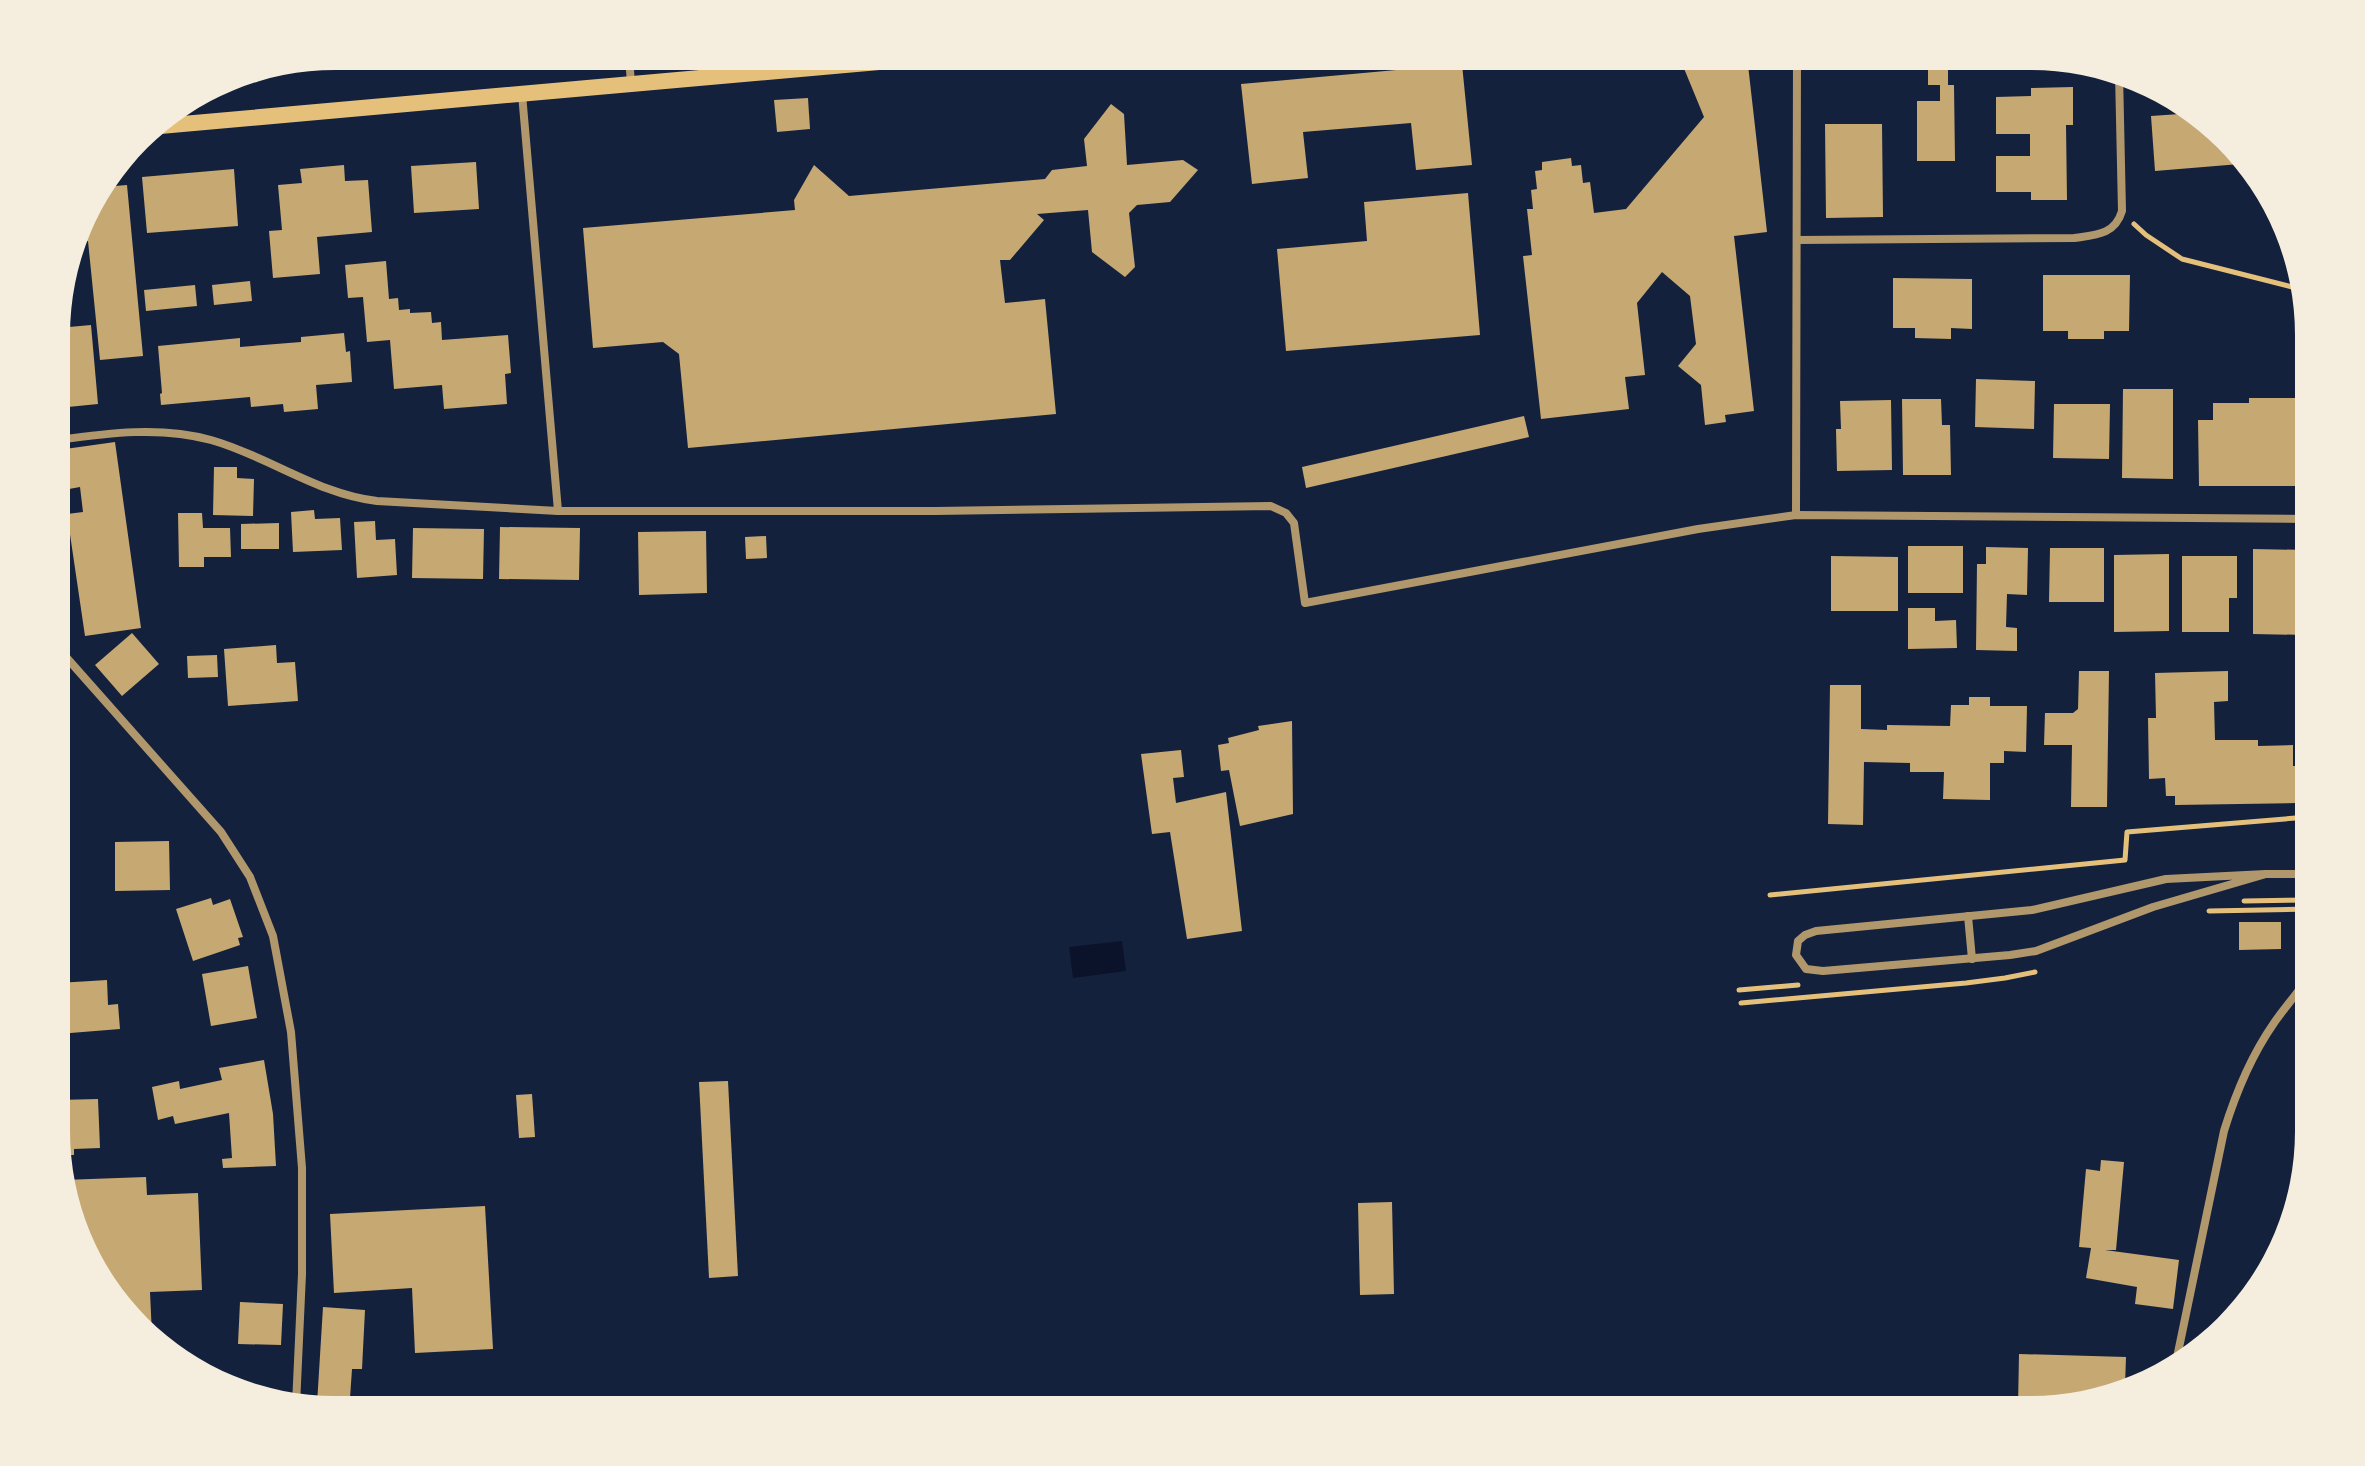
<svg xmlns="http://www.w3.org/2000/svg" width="2365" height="1466" font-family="'PT Sans Narrow',sans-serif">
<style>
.water{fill:#0b132b}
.building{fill:#c6a872}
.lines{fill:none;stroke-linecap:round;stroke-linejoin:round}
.path{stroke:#e5c07b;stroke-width:5}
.minor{stroke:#b1986c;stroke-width:8}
.secondary{stroke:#e5c07b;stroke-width:16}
</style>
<rect width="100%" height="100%" fill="#14213d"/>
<polygon class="water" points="1122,941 1126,971 1073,978 1069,947"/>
<g class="building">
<polygon points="1701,56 1747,56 1767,232 1734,236 1754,411 1725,415 1726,422 1705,425 1701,385 1678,366 1696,344 1690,296 1662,272 1637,303 1645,375 1625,377 1629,409 1541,419 1523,256 1532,255 1527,209 1533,209 1531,190 1537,189 1535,171 1542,170 1542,162 1571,158 1572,166 1581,165 1583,183 1590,182 1594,213 1626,209 1704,117 1683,66 1702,59"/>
<polygon points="1874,56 1952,56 1953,70 1948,70 1948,85 1954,85 1955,161 1917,161 1917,101 1940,101 1940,85 1928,85 1928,70 1919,70 1919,66 1874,67"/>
<polygon points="1992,56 2030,56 2050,59 2049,60 1992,60"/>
<polygon points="1462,64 1472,165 1416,170 1411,123 1303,132 1308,178 1252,184 1241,84"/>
<polygon points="2073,87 2073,125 2066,125 2067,200 2031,200 2031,192 1996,192 1996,156 2030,156 2030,134 1996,134 1996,97 2031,96 2031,88"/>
<polygon points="808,98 810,129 777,132 774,100"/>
<polygon points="1111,104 1124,114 1127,165 1183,160 1198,170 1170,202 1137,205 1129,213 1135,267 1125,277 1092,252 1088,210 1037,214 1044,220 1010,260 1000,260 1005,303 1045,299 1056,414 688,448 679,354 663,342 593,348 583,228 795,210 794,200 814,165 849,196 1045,179 1052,170 1087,166 1084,139"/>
<polygon points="2194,113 2240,164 2155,171 2151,116"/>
<polygon points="1825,124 1882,124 1883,217 1826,218"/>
<polygon points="476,162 479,209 414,213 411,166"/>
<polygon points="344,165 345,181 368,180 372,232 317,237 320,274 273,278 269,231 282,230 278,185 302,183 300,169"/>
<polygon points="234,169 238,226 147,233 142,177"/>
<polygon points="127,185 143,356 100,360 88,241 76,243 85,211 103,187"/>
<polygon points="1468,193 1480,335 1286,351 1277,249 1367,241 1364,202"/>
<polygon points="386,261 389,299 398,298 399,310 410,309 410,313 431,312 432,323 441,322 442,340 508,335 511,373 505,374 507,404 444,409 442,385 394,389 390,340 367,342 363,297 348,298 345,265"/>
<polygon points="2043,275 2130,275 2129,331 2104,331 2104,339 2068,339 2068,331 2043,331"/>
<polygon points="1893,278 1972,279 1972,329 1951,328 1951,339 1915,338 1915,328 1893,328"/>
<polygon points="250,281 252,301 214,305 212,285"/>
<polygon points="195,285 197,306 146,311 144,290"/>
<polygon points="91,325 98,404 58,408 58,328"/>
<polygon points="344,333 346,352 350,351 352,382 316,385 318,409 284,412 283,404 251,407 250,397 161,405 160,394 162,393 158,346 240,338 240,347 301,342 301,337"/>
<polygon points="1976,379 2035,381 2034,429 1975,427"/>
<polygon points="2123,389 2173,389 2173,479 2122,478"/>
<polygon points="2249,398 2308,398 2308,486 2199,486 2198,420 2213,420 2213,403 2249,403"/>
<polygon points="1902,399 1941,399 1942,425 1950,425 1951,475 1903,475"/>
<polygon points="1891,400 1892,470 1837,471 1836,429 1841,429 1840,401"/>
<polygon points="2054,404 2110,404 2109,459 2053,458"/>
<polygon points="1524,416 1529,437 1306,488 1302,467"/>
<polygon points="115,442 141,628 85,636 67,514 83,512 80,487 58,491 58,450"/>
<polygon points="214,467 237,467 237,478 254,479 253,516 213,515"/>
<polygon points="314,510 315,519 340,518 342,550 293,552 291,512"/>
<polygon points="178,513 202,513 203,528 230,528 231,557 204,557 204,567 179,567"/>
<polygon points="375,521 376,540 395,539 397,575 357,578 354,522"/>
<polygon points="279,523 279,549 241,549 241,524"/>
<polygon points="500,527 580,528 579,580 499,579"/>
<polygon points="413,528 484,529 483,579 412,578"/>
<polygon points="706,531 707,593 639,595 638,532"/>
<polygon points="766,536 767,558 746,559 745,537"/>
<rect x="1908" y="546" width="55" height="47"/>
<polygon points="1986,547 2028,548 2027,595 2007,594 2006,627 2017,628 2017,651 1976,650 1977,564 1986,564"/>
<polygon points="2050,548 2104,548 2104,602 2049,602"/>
<polygon points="2253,549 2308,550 2308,635 2253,634"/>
<polygon points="2169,554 2169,631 2114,632 2114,555"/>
<polygon points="1831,556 1898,557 1898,611 1831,611"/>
<polygon points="2182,556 2237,556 2237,598 2229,598 2229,632 2182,632"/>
<polygon points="1908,608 1935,608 1935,621 1956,620 1957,648 1908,649"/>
<polygon points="132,633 159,664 122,696 95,665"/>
<polygon points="276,645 277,663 295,662 298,701 228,706 224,649"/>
<polygon points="217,655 218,677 188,678 187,656"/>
<polygon points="2079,671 2109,671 2107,807 2071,807 2072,745 2044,745 2045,713 2073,713 2078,709"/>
<polygon points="2228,671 2228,701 2214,702 2215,740 2258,740 2258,746 2293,745 2293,766 2303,766 2303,792 2296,793 2297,803 2175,805 2175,796 2166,796 2165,778 2149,779 2148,718 2156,718 2155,673"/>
<polygon points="1830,685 1861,685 1861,729 1887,730 1887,725 1950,726 1951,705 1969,705 1969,697 1990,697 1990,706 2027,706 2026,752 2004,751 2004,763 1990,763 1990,800 1943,799 1944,772 1910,772 1910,763 1864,762 1863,825 1828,824"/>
<polygon points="1292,721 1293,814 1240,826 1229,770 1221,771 1218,745 1229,743 1228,738 1259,730 1258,726"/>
<polygon points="1181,750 1184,777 1173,778 1176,803 1226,792 1242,931 1187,939 1170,832 1152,834 1141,754"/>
<polygon points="169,841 170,890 115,891 115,842"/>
<polygon points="211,898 213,905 230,899 243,937 238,938 240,945 193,961 176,909"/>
<polygon points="2239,922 2281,922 2281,949 2239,950"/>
<polygon points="248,966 257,1018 211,1026 202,974"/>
<polygon points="107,980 108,1005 118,1004 120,1029 58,1034 58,983"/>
<polygon points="264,1060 273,1114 276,1166 223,1168 222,1159 232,1158 229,1113 175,1124 173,1116 158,1120 152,1087 179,1081 180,1089 222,1080 219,1068"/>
<polygon points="728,1081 738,1276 709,1278 699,1082"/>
<polygon points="532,1094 535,1137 519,1138 516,1095"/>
<polygon points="98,1099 100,1148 74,1149 74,1155 58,1155 58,1100"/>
<polygon points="2101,1160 2124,1162 2116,1250 2105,1250 2179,1260 2173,1309 2135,1304 2137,1287 2086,1278 2091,1248 2079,1247 2086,1169 2100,1171"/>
<polygon points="146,1177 147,1195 198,1193 202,1290 150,1292 152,1335 103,1286 63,1180"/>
<polygon points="1392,1202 1394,1294 1360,1295 1358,1203"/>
<polygon points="485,1206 493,1349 415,1353 412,1288 334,1293 330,1214"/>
<polygon points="240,1302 283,1304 281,1345 238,1344"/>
<polygon points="323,1307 365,1310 362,1369 352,1369 350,1398 380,1398 381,1410 350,1410 350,1406 317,1404"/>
<polygon points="2019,1354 2126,1357 2125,1386 2107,1389 2107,1392 2054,1408 2018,1407"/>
</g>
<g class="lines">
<g class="path">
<polyline points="2134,224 2146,235 2182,259 2300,289"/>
<polyline points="1770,895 2125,860 2127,832 2308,817"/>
<polyline points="2244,901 2308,900"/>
<polyline points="2209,911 2308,909"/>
<polyline points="1739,990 1798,985"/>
<polyline points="1741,1003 1966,983 2005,978 2035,972"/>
</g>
<g class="minor">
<polyline points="629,56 631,84"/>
<polyline points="522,94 558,511"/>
<path d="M 1797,240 L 2074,238 C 2095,235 2115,235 2122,211 L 2119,73"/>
<path d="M 58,440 C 108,433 161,426 211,440 C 268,456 317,494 377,501 L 558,511 L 935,511 L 1271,506 L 1286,513 L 1294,523 L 1305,603 L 1698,529 L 1796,515 L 2308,519"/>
<polyline points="1796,515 1797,56"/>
<polyline points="58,648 221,832 250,877 273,936 291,1032 302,1168 302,1274 296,1405"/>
<polyline points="2266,874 2153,907 2036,951 2010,955 1823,971 1806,969 1796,955 1798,941 1805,935 1816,931 2032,910 2166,879 2266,874 2308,874"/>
<polyline points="1968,916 1972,959"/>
<path d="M 2175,1367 L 2224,1131 C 2236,1092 2251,1056 2274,1023 C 2285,1007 2298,993 2308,977"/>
</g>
<polyline class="secondary" points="149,127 946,56"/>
</g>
<path d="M0 0H2365V1466H0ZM335 70H2030A265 265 0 0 1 2295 335V1131A265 265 0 0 1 2030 1396H335A265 265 0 0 1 70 1131V335A265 265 0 0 1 335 70Z" fill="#f5edde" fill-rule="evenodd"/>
</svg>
